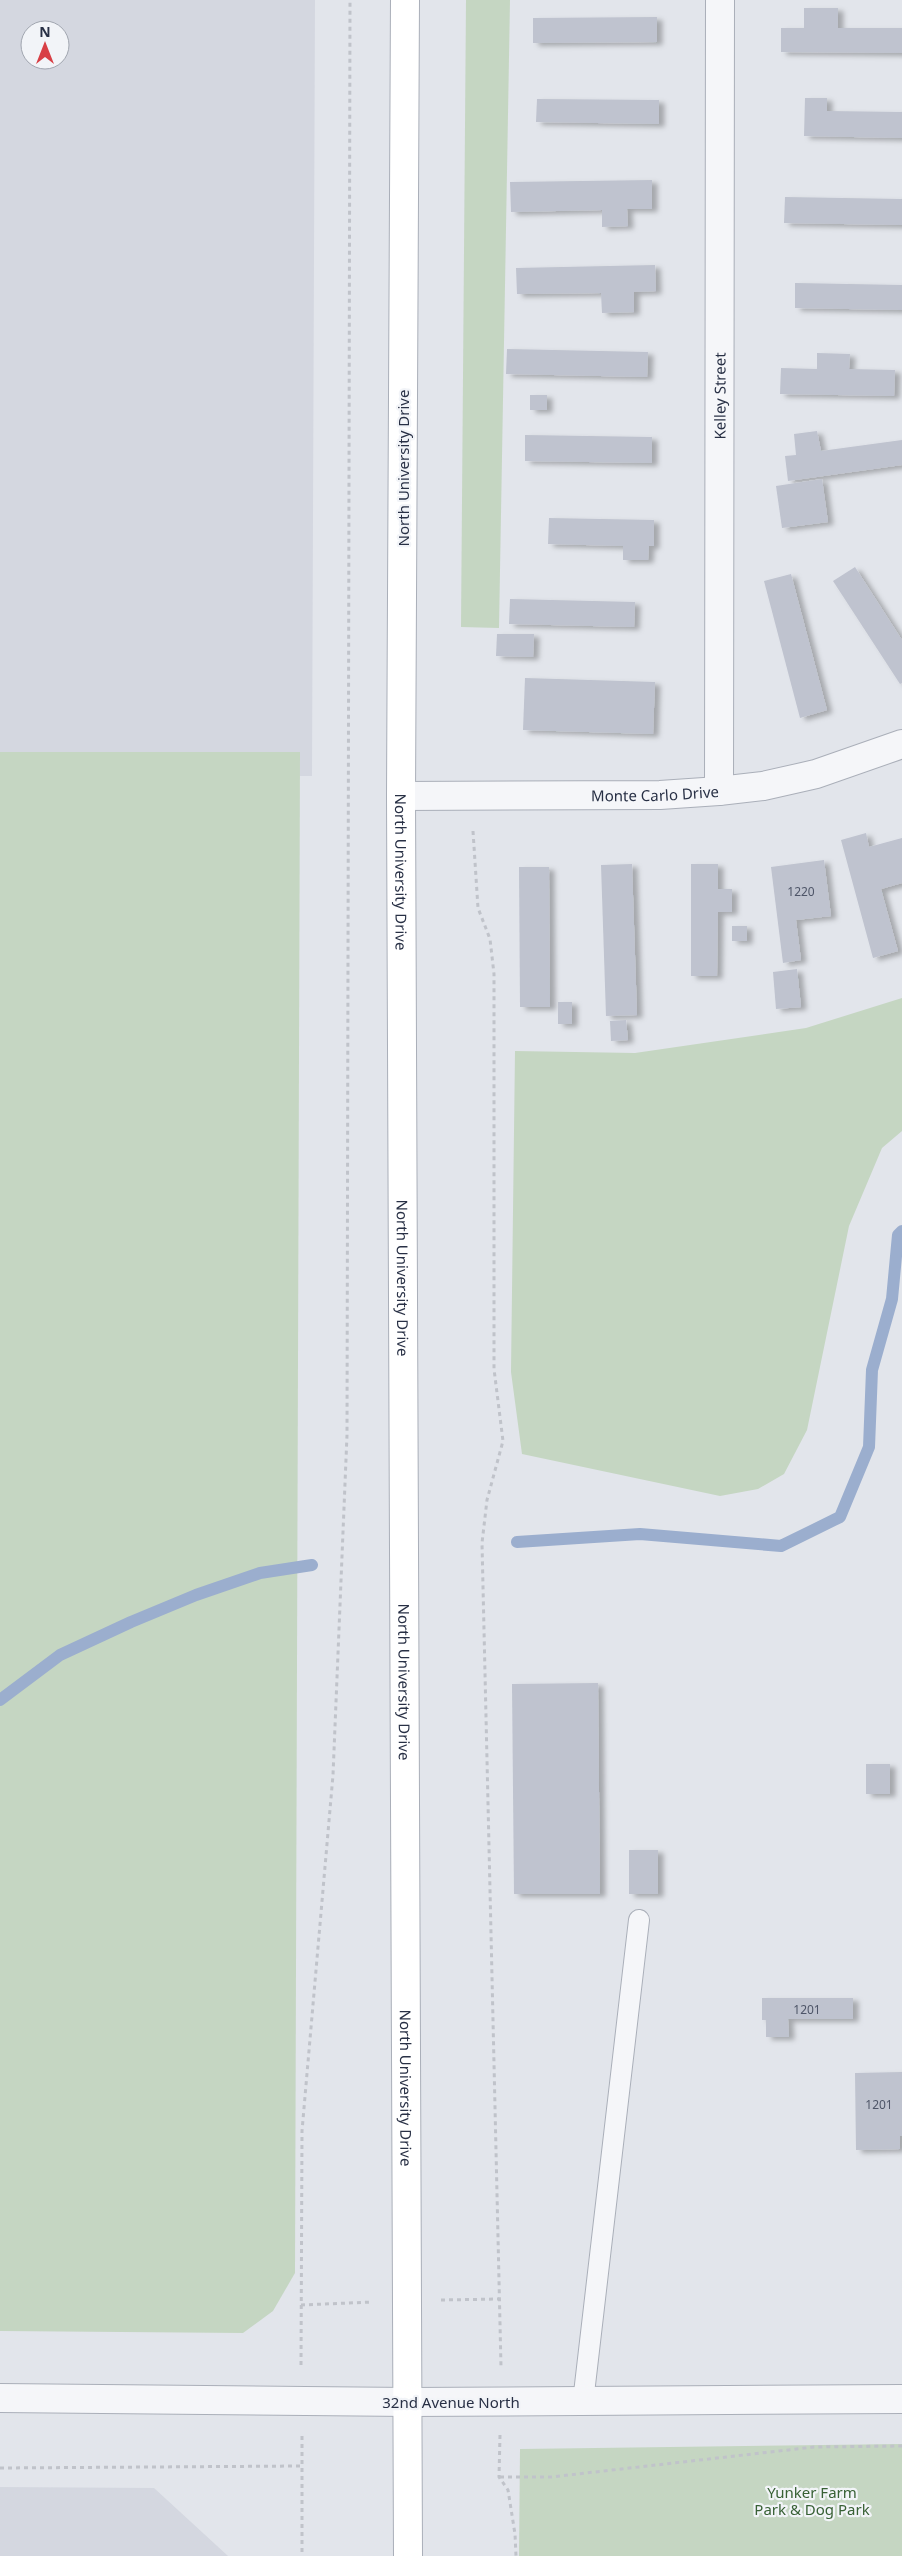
<svg xmlns="http://www.w3.org/2000/svg" width="902" height="2556" font-family="'Noto Sans',sans-serif">
<style>
.built{fill:#d4d7e0;fill-rule:evenodd}
.green{fill:#c5d6c2}
.lines{fill:none;stroke-linecap:round;stroke-linejoin:round}
.stream{stroke:#9baece;stroke-width:12}
.building{fill:#bfc3cf;filter:url(#shadow)}
.service-casing{stroke:#aaafb9;stroke-width:22}
.minor-casing{stroke:#aaafb9;stroke-width:30}
.tertiary-casing{stroke:#aaafb9;stroke-width:30}
.secondary-casing{stroke:#aaafb9;stroke-width:30}
.path{stroke:#c0c3ca;stroke-width:3;stroke-dasharray:4 4;stroke-linecap:butt}
.service{stroke:#f5f6f9;stroke-width:20}
.minor{stroke:#f5f6f9;stroke-width:28}
.tertiary{stroke:#f5f6f9;stroke-width:28}
.secondary{stroke:#fff;stroke-width:28}
.labels{text-anchor:middle;dominant-baseline:central;stroke-width:4.5;stroke-linejoin:round;paint-order:stroke}
.number-label{font-size:12px;fill:#4e5568}
.street-label{font-size:15px;fill:#283045;stroke:#f2f4f8}
.park-label{font-size:15px;fill:#386135;stroke:#f2f4f8}
</style>
<defs>
<filter id="shadow"><feDropShadow dx="5.5" dy="3" stdDeviation="2.5" flood-color="#0004"/></filter>
</defs>
<rect width="100%" height="100%" fill="#e2e5eb"/>
<g class="built">
<path d="M 0,0 L 315,0 L 312,776 L 0,776 ZM 30,30 L 60,30 L 60,60 L 30,60 Z"/>
<polygon points="0,2487 154,2488 228,2556 0,2556"/>
</g>
<g class="green">
<polygon points="466,0 510,0 499,628 461,627"/>
<polygon points="0,752 300,752 295,2273 273,2311 243,2333 0,2331"/>
<polygon points="902,998 902,1131 882,1148 849,1226 807,1430 784,1474 758,1489 720,1496 522,1454 511,1372 515,1051 635,1053 806,1028"/>
<polygon points="902,2444 902,2556 519,2556 520,2449"/>
</g>
<g class="lines">
<g class="stream">
<polyline points="517,1542 640,1534 781,1546 840,1517 869,1447 872,1370 892,1299 898,1235 902,1231"/>
<polyline points="0,1700 60,1655 131,1622 196,1595 260,1573 312,1565"/>
</g>
</g>
<g class="building">
<polygon points="804,8 838,8 838,28 902,28 902,53 781,52 781,28 804,28"/>
<polygon points="657,17 657,42 533,43 533,18"/>
<polygon points="805,98 827,98 827,111 902,112 902,138 804,136"/>
<polygon points="537,99 659,100 659,124 536,122"/>
<polygon points="652,180 652,209 627,209 628,226 602,227 602,210 511,212 510,182"/>
<polygon points="785,197 902,199 902,225 784,223"/>
<polygon points="655,265 656,291 634,292 634,312 602,313 601,293 517,294 516,268"/>
<polygon points="795,283 902,285 902,310 795,308"/>
<polygon points="507,349 648,352 647,377 506,374"/>
<polygon points="817,353 850,354 849,369 895,370 894,396 780,394 781,368 817,369"/>
<rect x="530" y="395" width="17" height="15"/>
<polygon points="817,431 821,451 902,440 902,465 788,481 785,456 796,455 794,434"/>
<polygon points="525,435 652,437 652,463 525,461"/>
<polygon points="822,479 828,522 782,528 776,486"/>
<polygon points="549,518 654,520 654,546 649,546 648,560 623,560 623,546 548,544"/>
<polygon points="855,567 902,640 902,683 900,684 833,581"/>
<polygon points="791,574 827,710 800,718 764,581"/>
<polygon points="510,599 635,602 634,627 509,624"/>
<polygon points="497,634 534,634 533,657 496,656"/>
<polygon points="525,678 655,682 653,734 523,730"/>
<polygon points="866,833 869,847 902,838 902,883 881,889 898,951 873,958 841,840"/>
<polygon points="824,860 831,916 796,920 801,960 783,963 771,867"/>
<polygon points="632,864 637,1015 606,1016 601,865"/>
<polygon points="691,864 718,864 718,889 732,889 732,912 718,912 717,976 691,976"/>
<polygon points="519,867 549,867 550,1007 520,1007"/>
<rect x="732" y="926" width="15" height="15"/>
<polygon points="797,969 801,1007 776,1009 773,972"/>
<rect x="558" y="1002" width="14" height="22"/>
<polygon points="626,1020 628,1040 611,1041 610,1021"/>
<polygon points="598,1683 600,1894 514,1894 512,1684"/>
<rect x="866" y="1764" width="24" height="30"/>
<rect x="629" y="1850" width="29" height="44"/>
<polygon points="762,1998 853,1998 853,2019 788,2019 789,2037 766,2037 766,2020 762,2020"/>
<polygon points="902,2072 902,2136 900,2136 900,2149 856,2150 855,2073"/>
</g>
<g class="lines">
<g class="service-casing">
<polyline id="service" points="583,2402 639,1920"/>
</g>
<g class="minor-casing">
<g id="minor">
<path id="s1" d="M 719,791 L 720,0"/>
<path id="s2" d="M 401,796 L 660,795 L 719,791 L 763,786 L 816,774 L 902,744"/>
<polyline points="0,2398 409,2402"/>
</g>
</g>
<g class="tertiary-casing">
<polyline id="tertiary" points="409,2402 902,2399"/>
</g>
<g class="secondary-casing">
<g id="secondary">
<path id="s3" d="M 405,0 L 401,796 L 408,2556"/>
</g>
</g>
<g class="path">
<polyline points="473,831 478,908 490,939 494,974 494,1369 503,1441 487,1500 482,1543 501,2367"/>
<polyline points="441,2300 499,2299"/>
<polyline points="301,2305 372,2302"/>
<polyline points="301,2365 302,2131 333,1775 347,1435 350,0"/>
<polyline points="500,2435 499,2477 508,2490 515,2534 516,2556"/>
<polyline points="302,2436 302,2556"/>
<polyline points="0,2468 302,2466"/>
<polyline points="500,2477 551,2477 814,2447 902,2446"/>
</g>
<use href="#service" class="service"/>
<use href="#minor" class="minor"/>
<use href="#tertiary" class="tertiary"/>
<use href="#secondary" class="secondary"/>
</g>
<g class="labels">
<g class="number-label">
<text x="801" y="891">1220</text>
<text x="807" y="2009">1201</text>
<text x="879" y="2104">1201</text>
</g>
<g class="street-label">
<text stroke="none"><textPath href="#s1" startOffset="395">Kelley Street</textPath></text>
<text transform="translate(403 468) rotate(-90)">North University Drive</text>
<text stroke="none"><textPath href="#s2" startOffset="254">Monte Carlo Drive</textPath></text>
<text stroke="none"><textPath href="#s3" startOffset="872">North University Drive</textPath></text>
<text stroke="none"><textPath href="#s3" startOffset="1278">North University Drive</textPath></text>
<text stroke="none"><textPath href="#s3" startOffset="1682">North University Drive</textPath></text>
<text stroke="none"><textPath href="#s3" startOffset="2088">North University Drive</textPath></text>
<text x="451" y="2402">32nd Avenue North</text>
</g>
<g class="park-label">
<text x="812" y="2492">Yunker Farm<tspan x="812" dy="17">Park &amp; Dog Park</tspan></text>
</g>
</g>
<g transform="translate(45 45)"><circle r="24" fill="#f2f4f8" stroke="#a1a6b0"/>
<path d="M0-4L9 19L0 12L-9 19Z" fill="#d83f45"/>
<text y="-8" font-size="14" font-weight="bold" text-anchor="middle" fill="#283045">N</text>
</g>
</svg>
